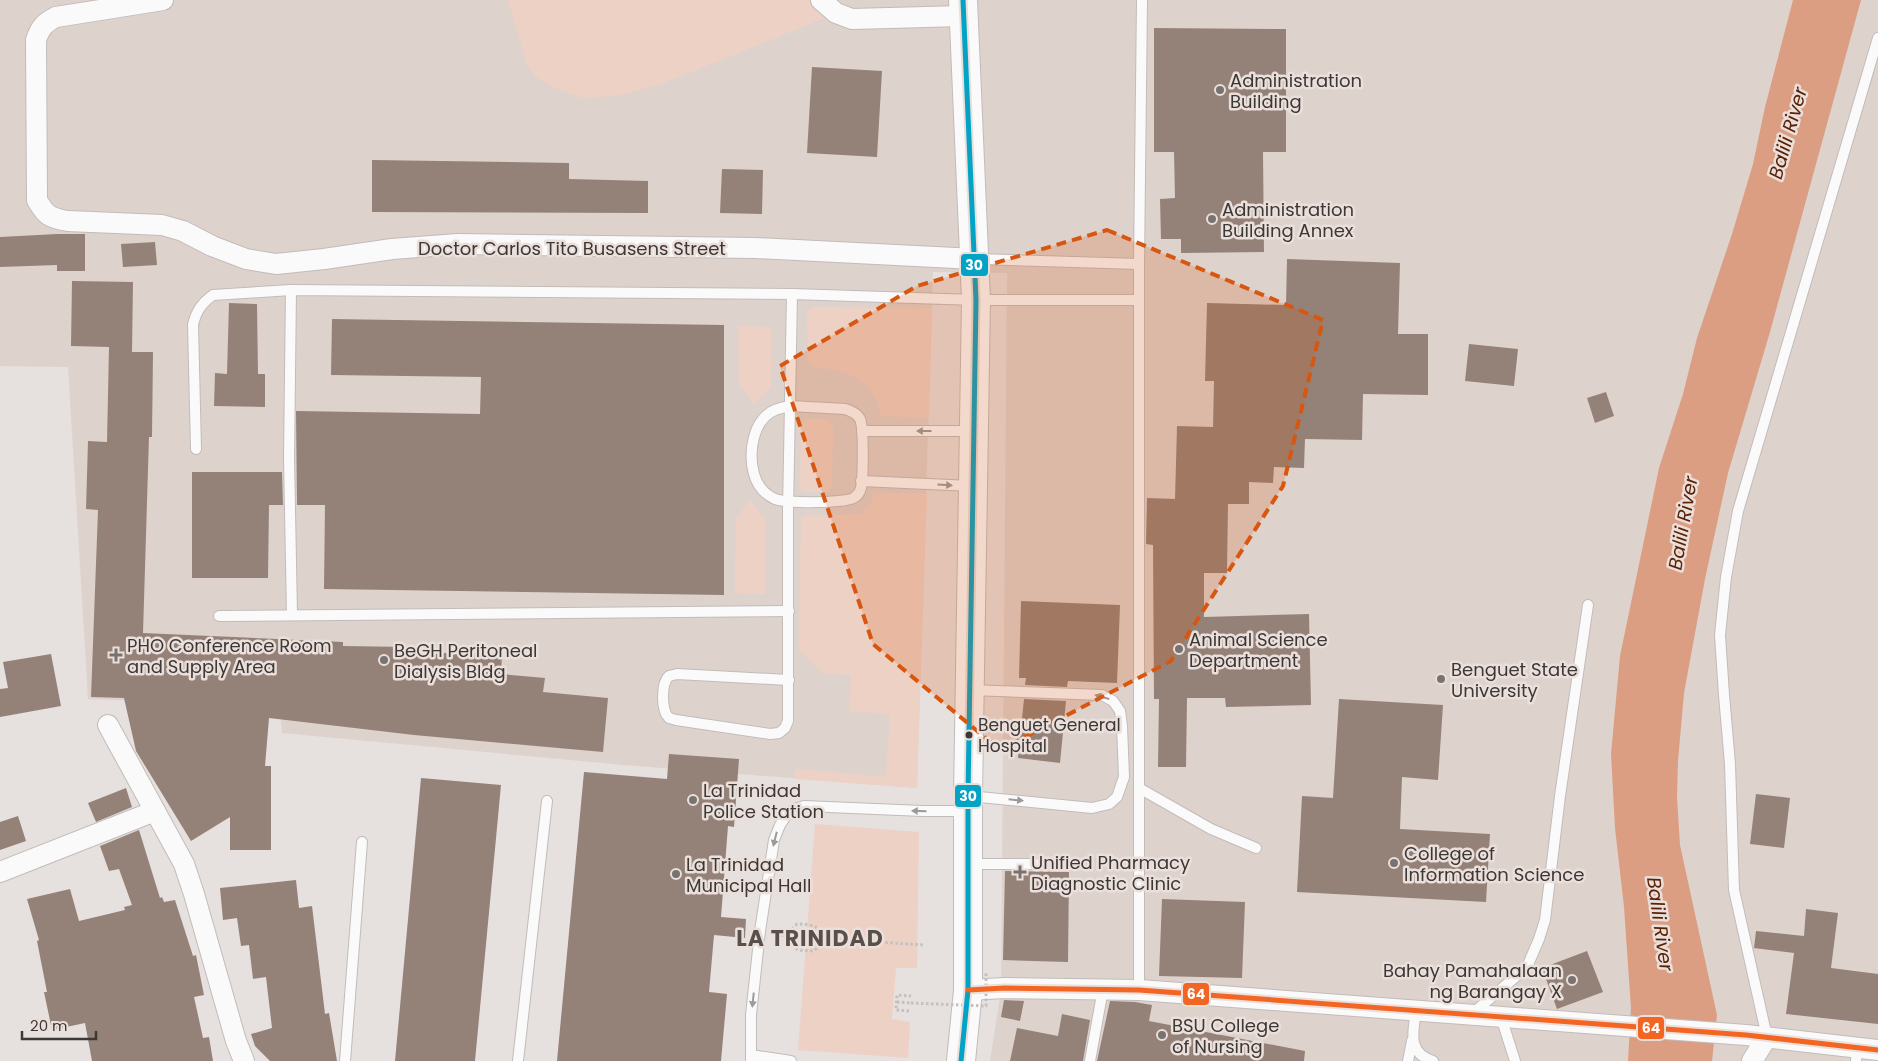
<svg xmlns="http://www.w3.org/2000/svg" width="1878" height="1061" font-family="Poppins,sans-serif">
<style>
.built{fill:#ded2cd}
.green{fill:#eed1c5}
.water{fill:#db9e82}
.building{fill:#948279}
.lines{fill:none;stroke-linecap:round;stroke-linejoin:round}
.service-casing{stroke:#c1bcba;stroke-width:12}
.minor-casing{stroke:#c1bcba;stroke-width:22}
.trunk-casing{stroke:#c1bcba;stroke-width:30}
.path{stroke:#c3c1bf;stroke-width:3;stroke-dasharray:2.5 2.5;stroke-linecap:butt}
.service{stroke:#fbfafa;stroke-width:10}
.minor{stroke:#fbfafa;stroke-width:20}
.trunk{stroke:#fbfafa;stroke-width:28}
.path-bridge{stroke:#c3c1bf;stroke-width:3;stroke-dasharray:2.5 2.5;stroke-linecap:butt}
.bus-1-casing{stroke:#eadfda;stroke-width:9}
.bus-2-casing{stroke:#eadfda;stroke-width:9}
.bus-1{stroke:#03a3c6;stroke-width:5}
.bus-2{stroke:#f26522;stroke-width:5}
.oneway{fill:#9c9998}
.marked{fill:#d75610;fill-opacity:0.2;stroke:#d75610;stroke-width:4;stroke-dasharray:10 6;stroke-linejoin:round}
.poi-dot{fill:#787371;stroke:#eadfda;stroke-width:2}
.bus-dot{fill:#3c3836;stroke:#eadfda;stroke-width:2}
.labels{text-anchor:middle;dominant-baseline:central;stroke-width:5;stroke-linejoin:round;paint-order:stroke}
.bus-label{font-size:17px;fill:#3c3836;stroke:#eadfda;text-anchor:start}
.poi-label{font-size:18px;fill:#3c3836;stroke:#eadfda;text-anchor:start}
.street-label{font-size:18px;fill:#3c3836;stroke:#eadfda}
.water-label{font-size:19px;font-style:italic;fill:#592206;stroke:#eadfda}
.district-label{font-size:22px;font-weight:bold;letter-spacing:1px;fill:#59504c;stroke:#eadfda}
.line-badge{stroke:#eadfda;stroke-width:2}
.badge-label{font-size:14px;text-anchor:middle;font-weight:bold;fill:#fff}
</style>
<rect width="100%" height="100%" fill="#e6e0de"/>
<polygon class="built" points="0,0 1878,0 1878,1061 990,1061 1001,991 1007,273 933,272 917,788 624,765 282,733 280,706 88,699 68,367 0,366"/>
<g class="green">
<polygon points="508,0 816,0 827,17 661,84 621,95 584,98 555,88 536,77 527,64"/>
<path d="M 815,307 L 932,308 L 929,418 L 881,416 C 876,387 859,374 829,369 C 823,368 816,368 810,366 L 808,362 L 807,313 L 810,309 Z"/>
<polygon points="738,326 771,327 771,386 754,404 739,383"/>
<polygon points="806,419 826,419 833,425 832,485 829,492 805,492 801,490 800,485 801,426"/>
<path d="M 874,493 L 927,493 L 917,788 L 795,779 L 795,769 L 886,777 L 890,714 L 849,711 L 851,675 L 823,673 L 799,650 L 801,516 L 860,514 C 868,508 872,503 874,493 Z"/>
<polygon points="750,500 766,520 765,594 735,593 736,519"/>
<polygon points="815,824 919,832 917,968 896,968 892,1019 910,1022 908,1058 798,1050"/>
</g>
<polygon class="water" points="1793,0 1861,0 1770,332 1728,473 1705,579 1684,693 1678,761 1677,797 1680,845 1717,1015 1712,1061 1628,1061 1631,1008 1624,907 1615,828 1611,754 1620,656 1659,468 1683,394 1697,338 1732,234 1753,164 1765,107"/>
<g class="building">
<polygon points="1154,28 1286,29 1286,152 1263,152 1264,252 1181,253 1181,239 1161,239 1160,199 1175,198 1174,152 1154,152"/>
<polygon points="812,67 882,71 877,157 807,153"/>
<polygon points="372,160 569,163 569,179 648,181 648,213 372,212"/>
<polygon points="722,169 763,170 762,214 720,213"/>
<polygon points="57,234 85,234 85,271 57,271 57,265 0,267 0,237"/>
<polygon points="155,242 157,265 123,267 121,244"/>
<polygon points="1287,259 1400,263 1398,334 1428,334 1428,395 1363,394 1362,440 1305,439 1304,468 1274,467 1273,483 1249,482 1249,504 1228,504 1227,573 1204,573 1204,617 1309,614 1311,705 1226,707 1225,698 1187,698 1186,767 1158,767 1159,699 1154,699 1153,545 1146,544 1147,498 1175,499 1177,426 1213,427 1214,381 1205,381 1207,303 1286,305"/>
<polygon points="72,281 133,282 132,352 153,352 152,437 149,437 143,633 343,642 343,646 410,647 442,649 442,653 502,655 501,674 545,678 543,692 608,698 603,752 414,735 269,718 265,766 271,766 271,850 230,850 230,817 191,841 136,751 124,698 91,697 98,510 86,509 88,441 107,442 109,347 71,346"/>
<polygon points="229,303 257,304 258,374 265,374 265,407 214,406 215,373 227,374"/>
<polygon points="332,319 724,325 724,595 324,589 325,505 297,505 296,411 480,414 481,377 331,375"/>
<polygon points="1469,344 1518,349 1514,386 1465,381"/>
<polygon points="1606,392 1614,416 1595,423 1587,398"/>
<polygon points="192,472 282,472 283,505 269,505 268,578 192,578"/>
<polygon points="1021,601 1120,605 1117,683 1068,681 1067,687 1025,685 1026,678 1019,678"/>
<polygon points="51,654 61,706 0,717 0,689 8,688 3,662"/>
<polygon points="1024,699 1066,701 1060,763 1018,758"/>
<polygon points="1339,699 1443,705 1438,780 1402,777 1400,829 1490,834 1486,902 1297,892 1302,796 1333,798"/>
<polygon points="669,754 739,759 734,827 728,826 721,917 746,919 745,938 714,935 709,992 727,994 721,1061 557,1061 584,772 667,779"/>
<polygon points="421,778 501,785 475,1061 395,1061"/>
<polygon points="126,788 132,807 96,822 88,803"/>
<polygon points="1756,794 1790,798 1784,848 1750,844"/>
<polygon points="18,816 26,841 0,850 0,822"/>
<polygon points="139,830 160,898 162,897 164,902 175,900 193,956 196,955 204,995 194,997 203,1038 209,1037 213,1061 92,1061 85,1023 52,1030 44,992 47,992 37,941 39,940 27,899 70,889 79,921 125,910 124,907 132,905 119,869 109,871 100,846"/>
<polygon points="1005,871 1069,872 1068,962 1003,960"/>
<polygon points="296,880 299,908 312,906 325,1014 329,1013 337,1061 270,1061 255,1046 251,1034 272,1028 266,977 253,979 249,945 241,946 237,918 223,920 220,888"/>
<polygon points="1162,899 1245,902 1242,978 1159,976"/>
<polygon points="1806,909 1838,913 1831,968 1878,974 1878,1024 1786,1014 1794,953 1754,948 1756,931 1804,936"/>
<polygon points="1587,951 1603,992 1557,1009 1542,968"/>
<polygon points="1004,1000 1024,1001 1020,1021 1001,1017"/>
<polygon points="1110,1001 1135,1002 1152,1005 1149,1021 1305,1051 1304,1061 1097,1061"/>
<polygon points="1062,1014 1090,1020 1083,1061 1010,1061 1017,1028 1058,1036"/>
</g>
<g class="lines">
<g class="service-casing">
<g id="service">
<polyline points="976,259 1139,264"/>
<polyline points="291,290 289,458 292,614"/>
<path d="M 790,406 L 845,409 C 851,411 857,413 860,419 C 864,427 863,479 861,488 C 860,492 858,495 855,497 C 847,504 786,503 775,499 C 764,494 757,485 754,474 C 748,452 753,419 775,410 C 780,408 785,407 790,406 Z"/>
<polyline points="862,431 972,431"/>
<path d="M 196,449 L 193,325 C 196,311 202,303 213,295 L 291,290 L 792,294 L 976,300 L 1139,300"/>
<polyline points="861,481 972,486"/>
<polyline points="219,616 789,611"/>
<path d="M 789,680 L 677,674 L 669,676 C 661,683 661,710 669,718 L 676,720 L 770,734 L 779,733 L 785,728 L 788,721 L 788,511 L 792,294"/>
<polyline points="1139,788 1211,829 1256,848"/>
<polyline points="969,796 1092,808 1109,804 1117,797 1124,777 1122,726 1120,711 1113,701 1102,695 970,690"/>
<polyline points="970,864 1041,864"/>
<polyline points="1139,990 1139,264 1142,0"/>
<path d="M 1416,1011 C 1413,1032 1407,1053 1433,1061"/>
<polyline points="1473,1013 1527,967 1539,939 1545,920 1560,796 1588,605"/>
<polyline points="1501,1017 1515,1061"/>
<polyline points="1767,1037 1734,890 1730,764 1724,695 1720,635 1726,577 1738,511 1878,38"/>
<polyline points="751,1055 791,1061"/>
<polyline points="345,1061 362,842"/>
<polyline points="518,1061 547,801"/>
<polyline points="751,1061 751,1015 760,931 774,840 780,825 787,814 794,809 804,806 923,811 967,811"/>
<polyline points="1090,1061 1103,989"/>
<polyline points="1408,1061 1412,1041"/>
<polyline points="1856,1061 1857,1048"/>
</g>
</g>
<g class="minor-casing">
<g id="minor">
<path d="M 163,0 L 56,17 C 44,23 40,28 36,40 L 37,200 C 46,216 50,218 68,221 L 162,225 L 183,231 L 212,246 L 246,259 L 276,264 L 324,259 L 392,249 L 458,244 L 756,248 L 975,259"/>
<polyline points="821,0 836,13 852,19 963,16"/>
<polyline points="155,811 184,864 194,894 236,1041 244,1061"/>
<polyline points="0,872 155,811 108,725"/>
<polyline points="968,990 1005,988 1139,990 1746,1035 1878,1050"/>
<polyline points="1752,1061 1767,1037"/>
</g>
</g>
<g class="trunk-casing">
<polyline id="trunk" points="961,1061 968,990 968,796 976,300 963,0"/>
</g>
<g class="path">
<path d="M 821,930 L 820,946 L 813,951 L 798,950 L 791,945 L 790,931 L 797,924 C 815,924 818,928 832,939 L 924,945"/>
<polyline points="776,934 791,937"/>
<polyline points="820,945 832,939"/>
<polyline points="897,1002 911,1003"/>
<polyline points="909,1011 896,1010 897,995 911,996"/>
<polyline points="1243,1033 1244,1019"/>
</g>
<use href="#service" class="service"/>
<use href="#minor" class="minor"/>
<use href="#trunk" class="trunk"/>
<polyline class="path-bridge" points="911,1003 986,1006 986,972"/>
<g class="bus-1-casing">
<polyline id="bus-1" points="961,1061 968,990 968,796 976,300 963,0"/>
</g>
<g class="bus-2-casing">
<polyline id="bus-2" points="968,990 1005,988 1139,990 1746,1035 1878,1050"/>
</g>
<use href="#bus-1" class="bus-1"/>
<use href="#bus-2" class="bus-2"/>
</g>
<defs><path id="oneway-solid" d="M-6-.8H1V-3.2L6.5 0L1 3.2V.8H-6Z" transform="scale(1.25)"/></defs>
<g class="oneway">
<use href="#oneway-solid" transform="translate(924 431) rotate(-180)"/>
<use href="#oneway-solid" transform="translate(945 485) rotate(3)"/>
<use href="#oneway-solid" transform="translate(1102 697) rotate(-164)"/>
<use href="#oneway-solid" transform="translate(1016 800) rotate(6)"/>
<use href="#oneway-solid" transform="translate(919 811) rotate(-178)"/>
<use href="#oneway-solid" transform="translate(775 839) rotate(104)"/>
<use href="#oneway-solid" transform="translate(753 1000) rotate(96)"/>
</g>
<path class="marked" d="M 1107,230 L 1323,320 L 1283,486 L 1171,661 L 1000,750 L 873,644 L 780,366 L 917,286 Z"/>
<g class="poi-dot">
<circle cx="1220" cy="90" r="5"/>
<circle cx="1212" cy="219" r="5"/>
<circle cx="1179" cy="649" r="5"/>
<path d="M113.5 647.5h5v5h5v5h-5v5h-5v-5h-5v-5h5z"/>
<circle cx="384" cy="660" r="5"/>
<circle cx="1441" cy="679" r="5"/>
<circle cx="693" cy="800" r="5"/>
<circle cx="1394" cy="863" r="5"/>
<path d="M1017.5 864.5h5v5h5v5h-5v5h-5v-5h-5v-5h5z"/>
<circle cx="676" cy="874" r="5"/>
<circle cx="1572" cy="980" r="5"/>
<circle cx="1162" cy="1035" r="5"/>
</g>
<circle class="bus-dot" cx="969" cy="735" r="4.5"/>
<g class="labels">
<g class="bus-label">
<text x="978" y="725">Benguet General<tspan x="978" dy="21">Hospital</tspan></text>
</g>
<g class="poi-label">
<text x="1230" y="80">Administration<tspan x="1230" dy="21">Building</tspan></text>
<text x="1222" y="209">Administration<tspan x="1222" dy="21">Building Annex</tspan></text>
<text x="1189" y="639">Animal Science<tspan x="1189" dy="21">Department</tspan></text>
<text x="127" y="645">PHO Conference Room<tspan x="127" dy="21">and Supply Area</tspan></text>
<text x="394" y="650">BeGH Peritoneal<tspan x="394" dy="21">Dialysis Bldg</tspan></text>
<text x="1451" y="669">Benguet State<tspan x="1451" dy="21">University</tspan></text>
<text x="703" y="790">La Trinidad<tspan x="703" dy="21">Police Station</tspan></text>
<text x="1404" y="853">College of<tspan x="1404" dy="21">Information Science</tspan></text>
<text x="1031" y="862">Unified Pharmacy<tspan x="1031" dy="21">Diagnostic Clinic</tspan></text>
<text x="686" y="864">La Trinidad<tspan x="686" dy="21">Municipal Hall</tspan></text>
<text x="1562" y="970" text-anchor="end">Bahay Pamahalaan<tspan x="1562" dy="21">ng Barangay X</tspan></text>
<text x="1172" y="1025">BSU College<tspan x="1172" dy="21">of Nursing</tspan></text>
</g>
<g class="street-label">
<text x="572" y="248">Doctor Carlos Tito Busasens Street</text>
</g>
<g class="water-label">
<text transform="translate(1788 133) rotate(-74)">Balili River</text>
<text transform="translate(1683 523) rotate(-80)">Balili River</text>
<text transform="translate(1660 924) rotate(82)">Balili River</text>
</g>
<g class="district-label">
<text x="810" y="938">LA TRINIDAD</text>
</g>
</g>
<g class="line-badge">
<rect x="960" y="253" width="29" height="24" rx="5" fill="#03a3c6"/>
<rect x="954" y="784" width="28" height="24" rx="5" fill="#03a3c6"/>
<rect x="1182" y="982" width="28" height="24" rx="5" fill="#f26522"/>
<rect x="1637" y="1016" width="28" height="24" rx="5" fill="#f26522"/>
</g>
<g class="badge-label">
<text x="974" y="270">30</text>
<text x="968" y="801">30</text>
<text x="1196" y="999">64</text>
<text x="1651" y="1033">64</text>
</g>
<path d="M22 1031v8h74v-8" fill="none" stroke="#3c3836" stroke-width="2.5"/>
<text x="30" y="1031" font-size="15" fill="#3c3836" stroke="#eadfda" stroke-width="4" paint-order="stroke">20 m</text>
</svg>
